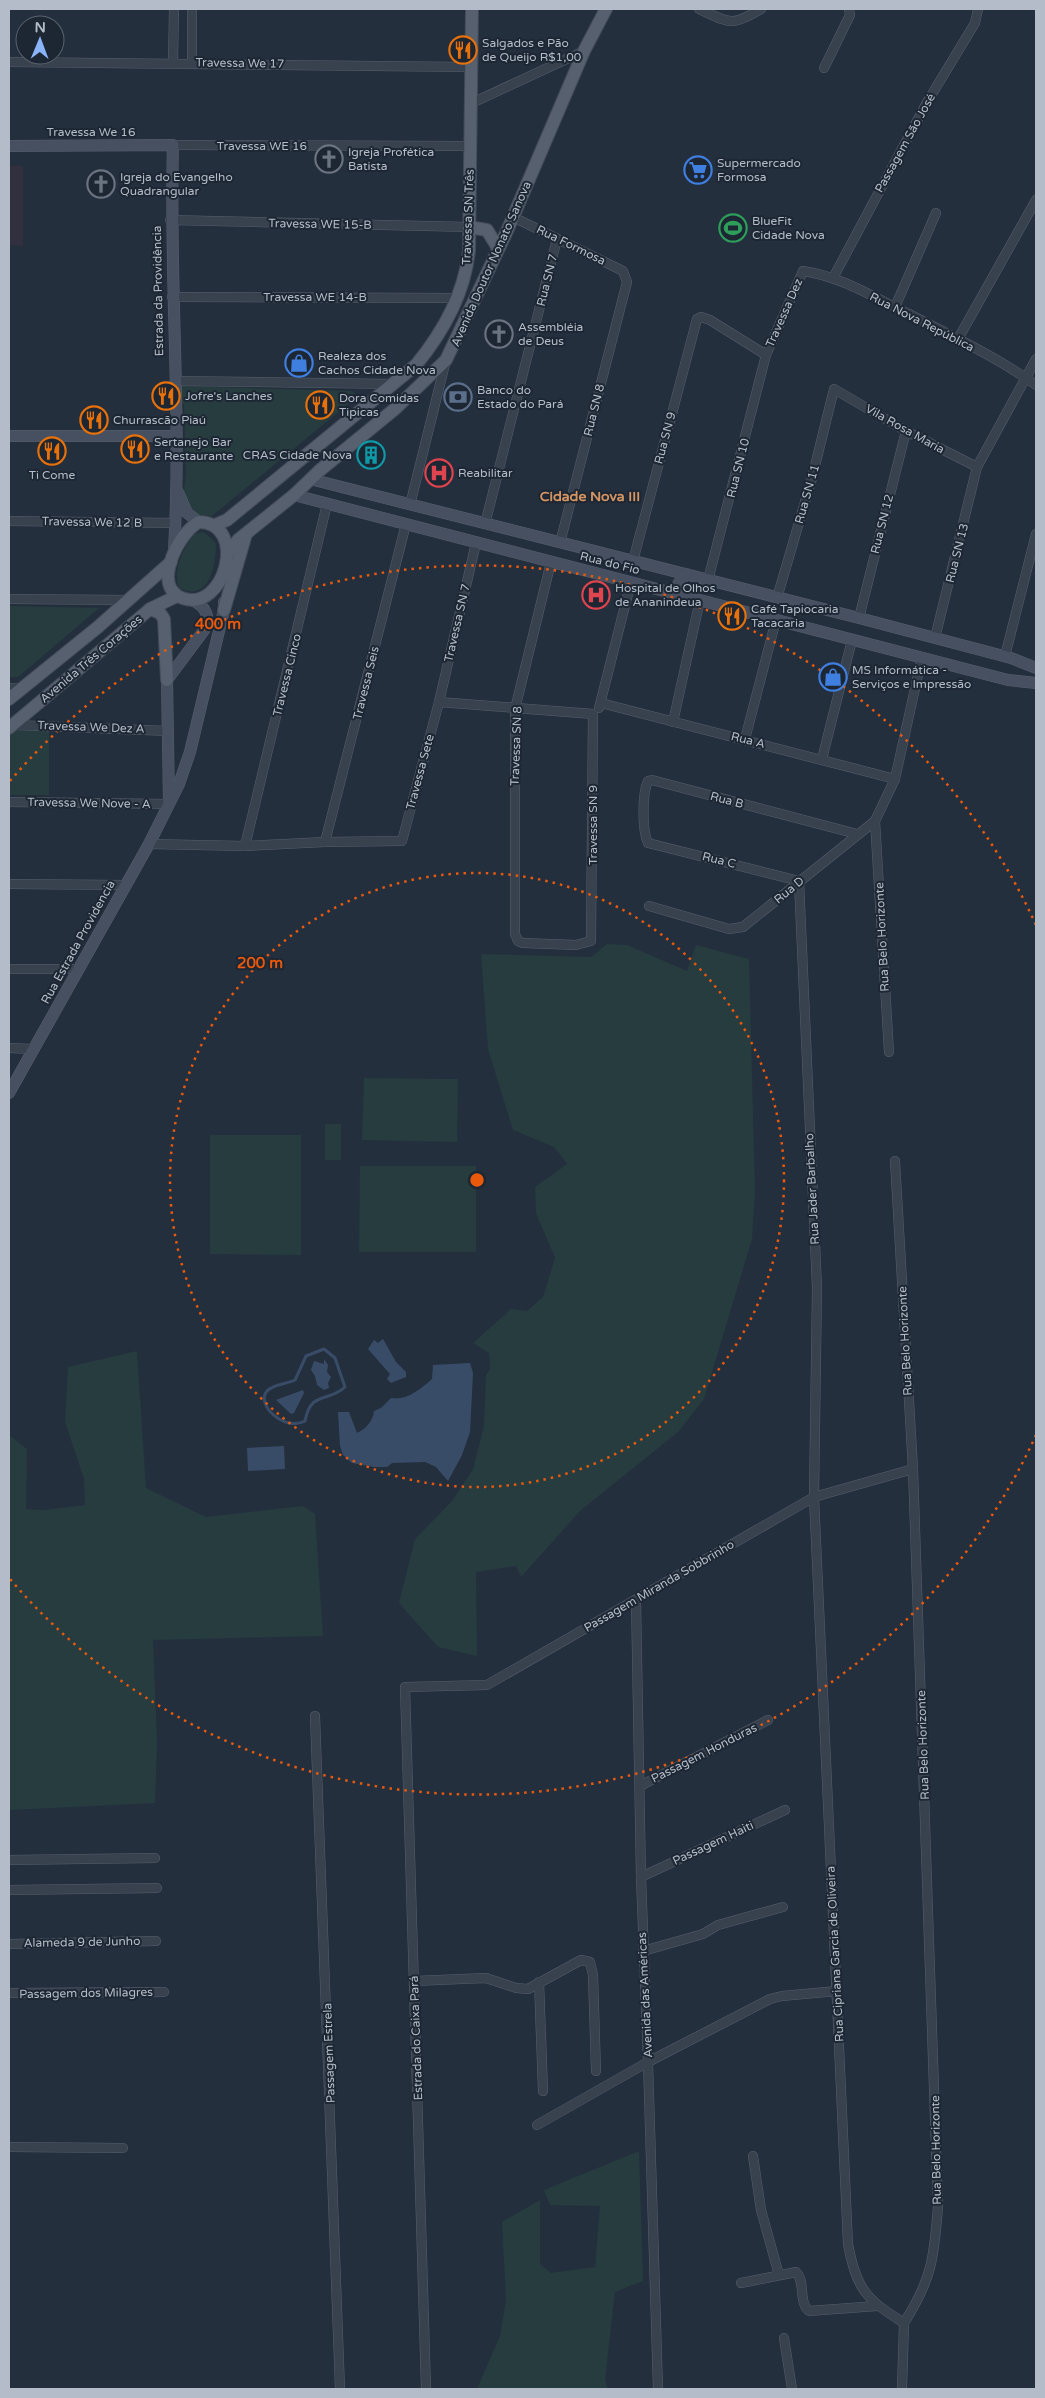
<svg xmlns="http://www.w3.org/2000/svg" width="1045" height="2398" font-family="'Varela Round',sans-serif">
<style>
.medical{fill:#32303f}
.green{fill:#263c3f}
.water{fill:#394c67}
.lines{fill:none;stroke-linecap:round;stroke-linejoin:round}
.stream{stroke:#394c67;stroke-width:3}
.street-casing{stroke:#565f6c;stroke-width:10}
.secondary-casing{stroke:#565f6c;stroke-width:12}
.primary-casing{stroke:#414a57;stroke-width:14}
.street{stroke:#38414e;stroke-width:9}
.secondary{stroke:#465061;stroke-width:11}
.primary{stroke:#56606e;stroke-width:12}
.ring{fill:none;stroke:#e8590c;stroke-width:2.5;stroke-dasharray:2.5 5}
.labels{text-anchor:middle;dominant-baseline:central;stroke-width:4;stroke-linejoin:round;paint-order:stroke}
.poi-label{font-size:12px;fill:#b4bcc9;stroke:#1d2633;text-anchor:start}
.street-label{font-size:12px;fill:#b4bcc9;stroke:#1d2633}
.neighbourhood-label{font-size:14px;font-weight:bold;fill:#d59563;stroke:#1d2633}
.centre{fill:#e8590c;stroke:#1d2633;stroke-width:2.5}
.ring-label{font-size:15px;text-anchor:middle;font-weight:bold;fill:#e8590c;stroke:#1d2633;stroke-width:4;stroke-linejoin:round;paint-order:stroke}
</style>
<rect width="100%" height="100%" fill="#242f3e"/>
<g class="medical">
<polygon points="9,166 23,166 23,246 9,245"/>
<polygon points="586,584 611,590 608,608 581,600"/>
</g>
<g class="green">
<polygon points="179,386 352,391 355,393 354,399 212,516 197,515 187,506 183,497 186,474 184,405 179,399"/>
<path d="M 204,532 L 216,543 C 216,566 209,603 179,588 C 172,570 184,548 194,534 Z"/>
<polygon points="9,606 99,608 18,677 9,677"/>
<polygon points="49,730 49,795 9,795 9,731"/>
<polygon points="607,944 627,945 687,971 696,945 749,959 755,1193 752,1239 704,1399 678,1432 580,1511 521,1577 516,1566 476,1572 477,1656 438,1647 399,1603 415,1539 452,1501 473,1469 484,1426 486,1375 490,1369 489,1353 473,1343 511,1309 527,1311 543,1297 555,1258 536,1213 535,1187 567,1164 554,1147 513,1130 488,1049 481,954 591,957"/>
<polygon points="364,1078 458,1079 457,1142 362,1140"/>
<rect x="325" y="1124" width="16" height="36"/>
<polygon points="210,1135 301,1135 301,1255 210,1254"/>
<polygon points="360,1166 476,1166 476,1252 359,1252"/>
<polygon points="137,1351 146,1488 206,1517 303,1506 315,1514 323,1636 153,1640 157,1742 155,1803 9,1810 9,1435 27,1449 26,1509 44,1510 85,1505 84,1479 65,1422 68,1367"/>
<polygon points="639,2151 643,2281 615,2292 605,2380 608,2389 477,2389 500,2336 506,2300 502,2222 540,2200 540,2264 551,2273 595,2267 600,2206 550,2205 544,2190"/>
</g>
<g class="water">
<polygon points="383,1339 396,1362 406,1372 406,1377 391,1383 387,1379 390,1374 368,1349 374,1340 378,1343"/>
<polygon points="324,1359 328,1365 327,1372 331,1377 328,1383 329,1388 324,1390 317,1385 315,1376 311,1370 314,1361 324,1364"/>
<path d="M 470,1363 L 473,1373 L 470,1432 L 462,1455 L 448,1481 L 436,1467 L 425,1462 L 392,1463 L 387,1467 L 374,1467 L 352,1463 L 343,1455 L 340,1446 L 338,1412 L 349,1412 L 357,1433 C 366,1429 373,1421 374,1411 L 381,1408 L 391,1398 C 406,1401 421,1389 432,1379 L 433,1365 Z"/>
<polygon points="303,1390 304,1393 294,1413 291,1414 276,1400"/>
<polygon points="284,1446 285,1469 248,1471 247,1448"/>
</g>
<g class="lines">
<path class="stream" d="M 324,1349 L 335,1358 L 345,1387 C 328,1403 311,1390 305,1421 C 285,1432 255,1405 267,1391 C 273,1384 287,1384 295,1380 L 306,1356 Z"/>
<g class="street-casing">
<g id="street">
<path d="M 699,9 C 730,23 731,27 761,9"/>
<polyline points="9,62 470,67"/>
<polyline points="173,62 174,9"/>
<polyline points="192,63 192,9"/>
<polyline points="824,68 850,15 849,9"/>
<polyline points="472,103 584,51"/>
<polyline points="173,145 470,146"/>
<polyline points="513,217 623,271 627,282 560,543"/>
<polyline points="170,220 469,227"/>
<polyline points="833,278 926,104 975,23 978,9"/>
<polyline points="172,297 458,298"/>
<polyline points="895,307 936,213"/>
<polyline points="958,339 1036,200"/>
<polyline points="175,381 394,384"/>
<polyline points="410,505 446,360"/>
<polyline points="9,521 175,523"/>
<polyline points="485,524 557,239"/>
<polyline points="633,561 697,319 701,317 710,320 766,355"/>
<polyline points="551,562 515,709 515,934 518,941 523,943 576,945 591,941 593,714"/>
<path d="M 708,580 L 766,355 L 803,271 C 840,276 875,298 909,314 C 952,336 997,357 1036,385"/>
<polyline points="777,598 812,478 834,389 906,431 977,467"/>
<polyline points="9,599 128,600"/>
<polyline points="859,618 906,431"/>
<polyline points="935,638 977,467 1036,359"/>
<polyline points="1005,656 1036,534"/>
<polyline points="9,688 22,689"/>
<polyline points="439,702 593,714"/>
<polyline points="601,703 895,779"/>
<polyline points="599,708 631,582"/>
<polyline points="673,722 700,600"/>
<polyline points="13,725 169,731"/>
<polyline points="745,739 776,620"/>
<polyline points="822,759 852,640"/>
<polyline points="9,802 169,804"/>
<polyline points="875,821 889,1052"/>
<path d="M 857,834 L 652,780 L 648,781 C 642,793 642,831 648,843 L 799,881 L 817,1288 L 814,1497 L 848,2244 C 856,2289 866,2299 904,2323"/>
<polyline points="325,842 406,524"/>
<polyline points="149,844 245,846 325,842 402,841 439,702 476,543"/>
<polyline points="245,846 327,504"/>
<polyline points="9,884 127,885"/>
<polyline points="649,906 729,929 743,927 875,821 895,779 922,657"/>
<polyline points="9,969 78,969"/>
<polyline points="9,1048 33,1049"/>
<path d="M 895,1161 L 913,1469 L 938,2207 C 934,2258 932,2279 904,2323"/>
<polyline points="636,1600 641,1877 648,2062 658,2389"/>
<polyline points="315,1716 340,2389"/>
<polyline points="640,1786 768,1720"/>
<polyline points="9,1860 155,1858"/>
<polyline points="641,1877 785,1810"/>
<polyline points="9,1890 157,1888"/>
<polyline points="9,1944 156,1941"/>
<polyline points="643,1951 703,1934 718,1925 783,1907"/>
<polyline points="414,1981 486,1978 516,1988 528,1989 581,1960 590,1962 593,1975 596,2071"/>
<polyline points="539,1982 543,2091"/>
<polyline points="9,1993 164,1992"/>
<polyline points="537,2125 648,2062 770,1999 782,1996 837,1991"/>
<polyline points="9,2147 123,2148"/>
<polyline points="753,2156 761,2210 779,2275"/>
<path d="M 741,2283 L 796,2272 C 806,2282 798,2302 809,2311 L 877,2306"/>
<polyline points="784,2338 792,2389"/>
<polyline points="426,2389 405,1687 487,1685 814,1497 913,1469"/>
<polyline points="902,2389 904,2323"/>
</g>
</g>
<g class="secondary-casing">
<g id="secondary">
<path d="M 9,146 L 173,145 C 169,280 182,416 174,550"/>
<polyline points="9,436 176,436"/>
<polyline points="310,479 859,618 1011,658 1036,668"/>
<polyline points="178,492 187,513 199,522"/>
<polyline points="294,495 1008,680 1036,683"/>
<polyline points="679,595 678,584 686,574"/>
<path d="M 169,802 L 167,680 L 205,629 C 211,616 205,606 192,600"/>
<polyline points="9,1093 149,844 179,784 190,752 224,610 224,602"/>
</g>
</g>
<g class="primary-casing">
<g id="primary">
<polyline points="469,227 487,230 498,248"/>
<path d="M 199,522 C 249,523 225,614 182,598 C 151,586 179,532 199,522 Z"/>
<path d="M 215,525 L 227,520 L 416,365 C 443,332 465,293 469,250 L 472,9"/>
<polyline points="227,554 238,540 294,495 319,471 396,408 446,360 507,231 584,51 606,9"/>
<polyline points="150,609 160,613 164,619 167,680"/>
<polyline points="224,610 246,534"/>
<polyline points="9,699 98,627 171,562"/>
<polyline points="9,728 150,609 177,596"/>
</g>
</g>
<use href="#street" class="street"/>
<use href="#secondary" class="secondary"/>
<use href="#primary" class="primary"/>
</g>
<g class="ring">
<circle cx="477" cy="1180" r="307"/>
<path d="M1036 1435A614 614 0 0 1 10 1579M10 781A614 614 0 0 1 1036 925"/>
</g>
<defs>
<g id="restaurant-ring" transform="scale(1.4375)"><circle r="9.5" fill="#1d2633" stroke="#e8710a" stroke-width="1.5"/><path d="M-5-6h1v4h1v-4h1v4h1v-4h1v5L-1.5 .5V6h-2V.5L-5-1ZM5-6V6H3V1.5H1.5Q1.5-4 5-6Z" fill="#e8710a"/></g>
<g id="church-ring" transform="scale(1.4375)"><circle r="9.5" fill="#1d2633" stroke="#6b7280" stroke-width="1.5"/><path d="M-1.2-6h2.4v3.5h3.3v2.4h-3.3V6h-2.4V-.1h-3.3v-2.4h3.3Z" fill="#6b7280"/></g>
<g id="supermarket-ring" transform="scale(1.4375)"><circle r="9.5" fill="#1d2633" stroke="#3f7fe0" stroke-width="1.5"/><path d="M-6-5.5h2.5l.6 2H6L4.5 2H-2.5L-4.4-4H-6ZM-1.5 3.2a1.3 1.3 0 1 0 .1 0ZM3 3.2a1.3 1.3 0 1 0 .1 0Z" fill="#3f7fe0"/></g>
<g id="stadium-ring" transform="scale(1.4375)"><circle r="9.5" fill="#1d2633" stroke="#2e9e5b" stroke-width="1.5"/><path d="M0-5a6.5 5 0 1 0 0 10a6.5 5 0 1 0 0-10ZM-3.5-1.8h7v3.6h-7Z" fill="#2e9e5b"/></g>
<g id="shop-ring" transform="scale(1.4375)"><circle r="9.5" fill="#1d2633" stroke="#3f7fe0" stroke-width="1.5"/><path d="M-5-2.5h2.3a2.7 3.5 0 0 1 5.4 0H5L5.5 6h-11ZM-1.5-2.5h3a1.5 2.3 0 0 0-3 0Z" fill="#3f7fe0"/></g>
<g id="bank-ring" transform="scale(1.4375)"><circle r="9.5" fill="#1d2633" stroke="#5c6f8a" stroke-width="1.5"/><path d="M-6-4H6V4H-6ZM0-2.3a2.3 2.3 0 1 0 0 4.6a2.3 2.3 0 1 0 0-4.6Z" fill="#5c6f8a"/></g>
<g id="building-ring" transform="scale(1.4375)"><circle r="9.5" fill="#1d2633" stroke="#0f9aa8" stroke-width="1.5"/><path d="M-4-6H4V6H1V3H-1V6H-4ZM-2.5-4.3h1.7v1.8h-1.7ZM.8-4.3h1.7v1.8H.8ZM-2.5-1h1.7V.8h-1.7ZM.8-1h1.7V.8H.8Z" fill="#0f9aa8"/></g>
<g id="hospital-ring" transform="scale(1.4375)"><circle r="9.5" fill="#1d2633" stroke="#e0444e" stroke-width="1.5"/><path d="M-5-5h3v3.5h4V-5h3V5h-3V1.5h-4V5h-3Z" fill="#e0444e"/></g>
</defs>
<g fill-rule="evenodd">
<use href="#restaurant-ring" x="463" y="50"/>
<use href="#church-ring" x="329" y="159"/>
<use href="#supermarket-ring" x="698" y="170"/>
<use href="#church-ring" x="101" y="184"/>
<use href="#stadium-ring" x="733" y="228"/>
<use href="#church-ring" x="499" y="334"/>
<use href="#shop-ring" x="299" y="363"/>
<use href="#restaurant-ring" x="166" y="396"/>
<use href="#bank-ring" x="458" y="397"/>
<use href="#restaurant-ring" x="320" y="405"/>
<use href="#restaurant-ring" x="94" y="420"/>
<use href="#restaurant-ring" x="135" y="449"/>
<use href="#restaurant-ring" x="52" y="451"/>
<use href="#building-ring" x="371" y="455"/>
<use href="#hospital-ring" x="439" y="473"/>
<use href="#hospital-ring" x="596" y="595"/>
<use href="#restaurant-ring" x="732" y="616"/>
<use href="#shop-ring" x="833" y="677"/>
</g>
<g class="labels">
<g class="poi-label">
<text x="482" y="43">Salgados e Pão<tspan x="482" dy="14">de Queijo R$1,00</tspan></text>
<text x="348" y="152">Igreja Profética<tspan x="348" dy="14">Batista</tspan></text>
<text x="717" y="163">Supermercado<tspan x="717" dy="14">Formosa</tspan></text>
<text x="120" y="177">Igreja do Evangelho<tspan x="120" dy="14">Quadrangular</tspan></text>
<text x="752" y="221">BlueFit<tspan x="752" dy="14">Cidade Nova</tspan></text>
<text x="518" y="327">Assembléia<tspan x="518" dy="14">de Deus</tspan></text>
<text x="318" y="356">Realeza dos<tspan x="318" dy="14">Cachos Cidade Nova</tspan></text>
<text x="477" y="390">Banco do<tspan x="477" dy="14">Estado do Pará</tspan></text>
<text x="185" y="396">Jofre's Lanches</text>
<text x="339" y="398">Dora Comidas<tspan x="339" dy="14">Tipicas</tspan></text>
<text x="113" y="420">Churrascão Piaú</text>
<text x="154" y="442">Sertanejo Bar<tspan x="154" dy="14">e Restaurante</tspan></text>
<text x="352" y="455" text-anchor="end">CRAS Cidade Nova</text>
<text x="458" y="473">Reabilitar</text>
<text x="52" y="475" text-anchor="middle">Ti Come</text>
<text x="615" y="588">Hospital de Olhos<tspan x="615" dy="14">de Ananindeua</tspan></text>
<text x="751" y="609">Café Tapiocaria<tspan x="751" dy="14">Tacacaria</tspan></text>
<text x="852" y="670">MS Informática -<tspan x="852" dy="14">Serviços e Impressão</tspan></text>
</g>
<g class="street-label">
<text transform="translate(240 63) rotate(1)">Travessa We 17</text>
<text x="91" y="132">Travessa We 16</text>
<text transform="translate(905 143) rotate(-61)">Passagem São José</text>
<text x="262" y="146">Travessa WE 16</text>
<text transform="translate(468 217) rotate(-88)">Travessa SN Três</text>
<text transform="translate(320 224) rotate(1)">Travessa WE 15-B</text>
<text transform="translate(571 245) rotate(26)">Rua Formosa</text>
<text transform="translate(491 264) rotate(-66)">Avenida Doutor Nonato Sanova</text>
<text transform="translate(547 280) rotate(-76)">Rua SN 7</text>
<text transform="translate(158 291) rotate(-91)">Estrada da Providência</text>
<text x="315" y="297">Travessa WE 14-B</text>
<text transform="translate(784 313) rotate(-66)">Travessa Dez</text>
<text transform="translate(922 322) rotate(27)">Rua Nova República</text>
<text transform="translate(594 410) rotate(-76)">Rua SN 8</text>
<text transform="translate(905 429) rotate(29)">Vila Rosa Maria</text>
<text transform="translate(665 438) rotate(-75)">Rua SN 9</text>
<text transform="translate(738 468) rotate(-76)">Rua SN 10</text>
<text transform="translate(807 494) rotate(-74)">Rua SN 11</text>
<text transform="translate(92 522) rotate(1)">Travessa We 12 B</text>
<text transform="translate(882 524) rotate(-76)">Rua SN 12</text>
<text transform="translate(957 553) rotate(-76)">Rua SN 13</text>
<text transform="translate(610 563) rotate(14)">Rua do Fio</text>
<text transform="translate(457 623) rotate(-77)">Travessa SN 7</text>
<text transform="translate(91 659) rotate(-40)">Avenida Três Corações</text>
<text transform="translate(287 675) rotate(-76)">Travessa Cinco</text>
<text transform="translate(366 683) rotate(-76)">Travessa Seis</text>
<text transform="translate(91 727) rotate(2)">Travessa We Dez A</text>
<text transform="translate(748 740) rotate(14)">Rua A</text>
<text transform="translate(516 746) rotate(-88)">Travessa SN 8</text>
<text transform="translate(420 772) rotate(-75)">Travessa Sete</text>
<text transform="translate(727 800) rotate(15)">Rua B</text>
<text transform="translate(89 803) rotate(1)">Travessa We Nove - A</text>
<text transform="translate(593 825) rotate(-90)">Travessa SN 9</text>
<text transform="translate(719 860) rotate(14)">Rua C</text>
<text transform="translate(789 890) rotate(-40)">Rua D</text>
<text transform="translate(882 937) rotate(-93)">Rua Belo Horizonte</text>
<text transform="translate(78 942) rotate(-61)">Rua Estrada Providencia</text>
<text transform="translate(812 1189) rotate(-93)">Rua Jader Barbalho</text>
<text transform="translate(905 1341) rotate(-93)">Rua Belo Horizonte</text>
<text transform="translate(659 1586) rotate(-30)">Passagem Miranda Sobbrinho</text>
<text transform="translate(923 1745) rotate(-92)">Rua Belo Horizonte</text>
<text transform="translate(704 1753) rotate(-27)">Passagem Honduras</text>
<text transform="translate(713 1843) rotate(-25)">Passagem Haiti</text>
<text transform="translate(82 1942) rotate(-1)">Alameda 9 de Junho</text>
<text transform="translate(835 1954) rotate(-93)">Rua Cipriana Garcia de Oliveira</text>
<text transform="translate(86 1993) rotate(-1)">Passagem dos Milagres</text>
<text transform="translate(645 1995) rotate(-93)">Avenida das Américas</text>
<text transform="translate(416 2038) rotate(-92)">Estrada do Caixa Pará</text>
<text transform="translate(329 2053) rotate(-92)">Passagem Estrela</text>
<text transform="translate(936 2150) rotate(-91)">Rua Belo Horizonte</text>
</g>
<g class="neighbourhood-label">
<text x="590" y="496">Cidade Nova III</text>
</g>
</g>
<circle cx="477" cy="1180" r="8" class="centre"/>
<g class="ring-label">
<text x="218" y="629">400 m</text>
<text x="260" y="968">200 m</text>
</g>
<rect width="1045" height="2398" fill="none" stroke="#b4bcc9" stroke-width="20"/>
<g transform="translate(40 40) rotate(1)"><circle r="24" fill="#1d2633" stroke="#59626f"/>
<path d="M0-4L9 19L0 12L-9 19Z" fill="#8ab4f8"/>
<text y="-8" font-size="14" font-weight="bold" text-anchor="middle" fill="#b4bcc9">N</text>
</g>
</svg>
